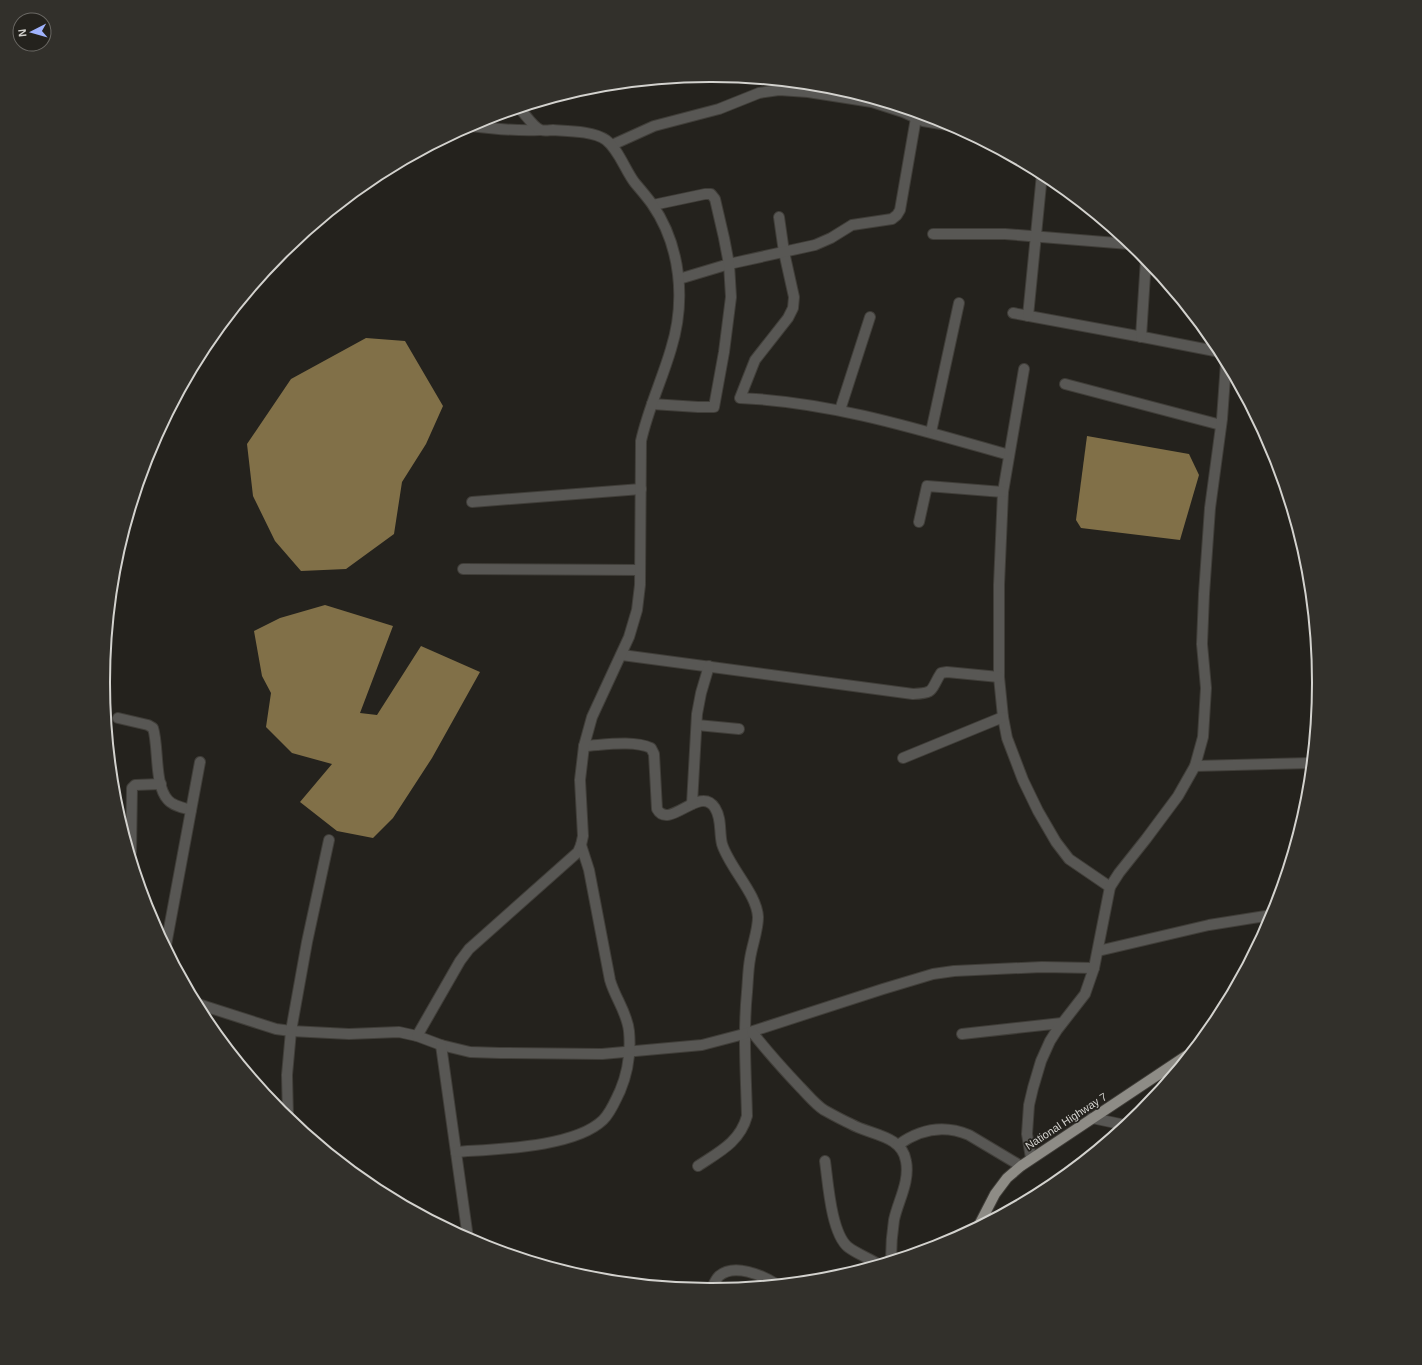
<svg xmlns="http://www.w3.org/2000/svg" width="1422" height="1365" font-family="Helvetica,sans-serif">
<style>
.water{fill:#817048}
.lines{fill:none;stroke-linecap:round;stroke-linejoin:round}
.street-casing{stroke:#403e39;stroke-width:12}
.primary-casing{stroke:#403e39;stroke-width:12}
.street{stroke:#585754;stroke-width:10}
.primary{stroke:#8e8c86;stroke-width:10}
.labels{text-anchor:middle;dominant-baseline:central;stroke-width:3.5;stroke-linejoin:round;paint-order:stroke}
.street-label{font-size:11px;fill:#d3d2ce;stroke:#24221d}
.rim{fill:none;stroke:#d3d2ce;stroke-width:2}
</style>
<rect width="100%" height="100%" fill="#24221d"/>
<g class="water">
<polygon points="366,338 405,341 443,406 426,444 402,482 394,534 346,569 301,571 275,541 253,496 247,444 291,379"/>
<polygon points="1087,436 1189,454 1199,475 1180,540 1081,528 1076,520"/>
<polygon points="325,605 393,626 360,713 377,715 421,646 480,672 432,758 393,818 373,838 337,831 300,802 332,764 292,753 266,727 271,693 262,676 254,631 280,618"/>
</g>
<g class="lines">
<g class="street-casing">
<g id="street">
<path d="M 471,126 C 494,129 517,131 540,130"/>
<polyline points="612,145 654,126 719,109 759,93 779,90 808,92 872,102 903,112 923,121 953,126"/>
<path d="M 779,217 L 784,252 L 794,297 L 793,308 L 788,318 L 755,360 L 740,398 C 832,402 921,430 1009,455"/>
<polyline points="933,234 1005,234 1129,244"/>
<polyline points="679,279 729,264 815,245 831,238 852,225 892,219 897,215 900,210 916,118"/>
<polyline points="1013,313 1148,338 1220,352"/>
<polyline points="1028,316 1042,174"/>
<polyline points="1141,337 1146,259"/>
<polyline points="1024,369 1003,492 999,585 999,677 1003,717 1007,738 1023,780 1038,811 1056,842 1069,859 1110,887"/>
<polyline points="1065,384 1221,425"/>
<polyline points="652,404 698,407 714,407 724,352 731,297 729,264 724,238 715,199 711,194 705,194 653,205"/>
<polyline points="840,410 870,317"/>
<polyline points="931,432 959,303"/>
<polyline points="472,502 641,489"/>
<polyline points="919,522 927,486 1003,492"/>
<polyline points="463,569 640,570"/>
<path d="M 622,655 L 913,694 C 936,693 930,690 941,673 L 947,672 L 999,677"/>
<polyline points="1318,683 1318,685"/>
<path d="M 118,718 L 148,725 L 153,728 C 159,747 154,785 168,800 C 173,806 184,808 191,810"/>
<polyline points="697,725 739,729"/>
<path d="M 584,746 C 604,745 633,740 651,748 L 654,754 L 657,809 C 669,831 700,784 715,808 C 722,819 719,832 722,844 C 729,867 757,894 758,917 C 758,931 752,945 750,959 C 748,970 748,981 747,992 C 743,1033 746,1075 747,1116 C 740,1142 719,1152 698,1166"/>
<polyline points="903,758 1003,717"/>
<polyline points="1195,766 1311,763"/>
<polyline points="692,804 697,714 701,693 709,666"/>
<polyline points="131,852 132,788 135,785 161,784"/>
<polyline points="166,945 200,762"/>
<polyline points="1098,951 1209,925 1272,915"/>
<polyline points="198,1004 276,1029 291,1031 349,1034 399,1032 417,1036 441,1045 470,1052 500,1053 602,1054 702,1045 744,1034 883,989 933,974 954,971 1042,967 1094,968"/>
<path d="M 752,1032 C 767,1051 783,1069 800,1087 C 808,1095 815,1104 824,1110 C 833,1115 842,1120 851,1124 C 870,1135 902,1135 906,1161 C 910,1182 898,1201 894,1220 C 892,1233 891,1247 891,1260"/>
<polyline points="962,1034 1062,1023"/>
<path d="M 417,1036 L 460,961 L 469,949 L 578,852 L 581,845 L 583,836 L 580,780 L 584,746 L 592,717 L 629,637 L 637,610 L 640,585 L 641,441 C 648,409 662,380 671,349 C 686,301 681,246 652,204 C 647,197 641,190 635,183 C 625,170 619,150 606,140 C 594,131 568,131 553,130 C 550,130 545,131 541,130 C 534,128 525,114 520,109"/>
<polyline points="441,1045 468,1238"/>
<polyline points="288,1117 287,1075 291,1031 307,942 329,840"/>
<polyline points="1092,1118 1125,1125"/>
<path d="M 898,1145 C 920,1129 943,1124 969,1135 L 1021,1166"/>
<path d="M 456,1152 C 494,1149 574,1148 603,1120 C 611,1112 615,1101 620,1091 C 628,1072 631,1052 629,1031 C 627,1012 615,998 610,980 L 589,870 L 581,845"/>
<polyline points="1031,1158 1027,1134 1029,1105 1033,1088 1041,1061 1050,1041 1057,1030 1085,994 1094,968 1110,887 1119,873 1146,839 1178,796 1195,766 1203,737 1206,688 1202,644 1204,594 1210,508 1222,419 1226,363"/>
<path d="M 825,1161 C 828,1182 831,1233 848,1247 C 857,1254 869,1258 878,1264"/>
<path d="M 711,1290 C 713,1286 715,1280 719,1276 C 734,1263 762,1275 776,1284"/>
</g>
</g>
<g class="primary-casing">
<polyline id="primary" points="979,1225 995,1194 1007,1178 1021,1166 1186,1056"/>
</g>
<use href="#street" class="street"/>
<use href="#primary" class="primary"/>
</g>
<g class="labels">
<g class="street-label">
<text transform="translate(1066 1121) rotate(-33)">National Highway 7</text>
</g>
</g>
<path d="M0 0H1422V1365H0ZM710 82H712A600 600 0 0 1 1312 682V683A600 600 0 0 1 712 1283H710A600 600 0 0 1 110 683V682A600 600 0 0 1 710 82Z" fill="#32302b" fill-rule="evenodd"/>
<path class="rim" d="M710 82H712A600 600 0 0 1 1312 682V683A600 600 0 0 1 712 1283H710A600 600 0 0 1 110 683V682A600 600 0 0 1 710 82Z"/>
<g transform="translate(32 32) rotate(264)"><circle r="19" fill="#24221d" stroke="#6a6864"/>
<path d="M0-3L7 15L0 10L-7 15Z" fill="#a0b3fd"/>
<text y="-6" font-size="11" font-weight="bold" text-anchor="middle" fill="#d3d2ce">N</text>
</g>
</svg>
